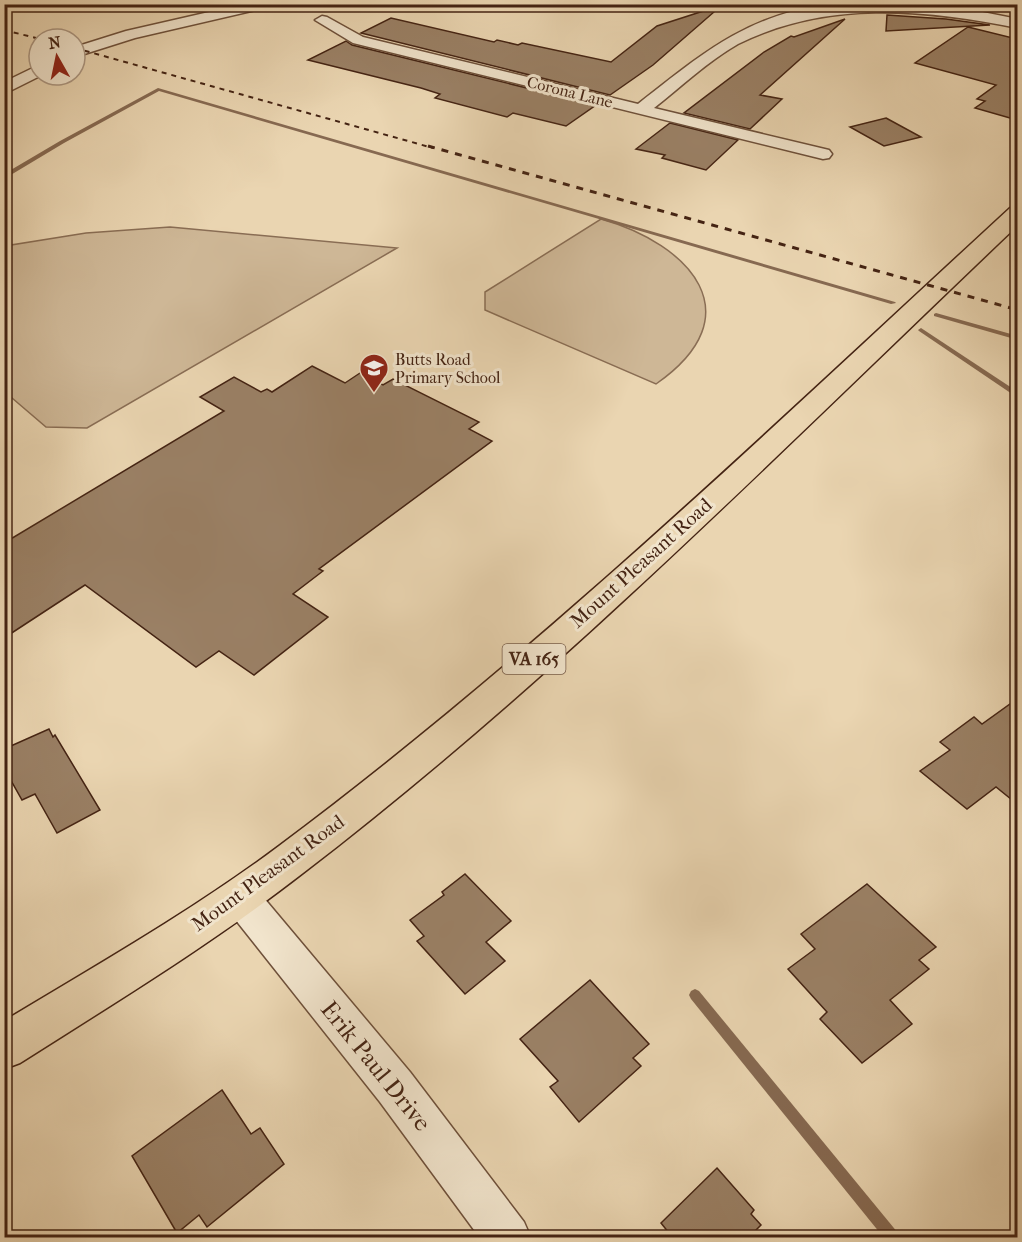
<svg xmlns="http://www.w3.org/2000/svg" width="1022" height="1242" font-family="'IM FELL French Canon',serif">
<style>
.green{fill:#ceb796;stroke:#896d54;stroke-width:1.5}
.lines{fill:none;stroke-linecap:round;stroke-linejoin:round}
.stream{fill:#866951;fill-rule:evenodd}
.building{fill:#9a8065;stroke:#442313;stroke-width:1.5}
.minor-casing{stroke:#6e503a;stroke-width:3}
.highway-casing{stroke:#442313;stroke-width:3}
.minor{fill:#f1e4cc;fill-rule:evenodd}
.highway{fill:#ead5b1;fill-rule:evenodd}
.rail-far1{stroke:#442313;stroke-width:2;stroke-dasharray:5 5;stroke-linecap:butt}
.rail{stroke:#442313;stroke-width:3;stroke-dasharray:7 7;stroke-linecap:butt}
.labels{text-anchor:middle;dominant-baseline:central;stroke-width:6;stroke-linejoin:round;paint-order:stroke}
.far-street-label{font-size:16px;fill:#442313;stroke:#f1e4cc}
.far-poi-label{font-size:16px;fill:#442313;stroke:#f1e4cc;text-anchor:start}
.shield{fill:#f1e4cc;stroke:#785d4a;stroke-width:1.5}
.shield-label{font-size:18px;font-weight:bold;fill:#442313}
.street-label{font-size:20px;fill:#442313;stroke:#f1e4cc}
.near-street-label{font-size:24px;fill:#442313;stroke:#f1e4cc}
</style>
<rect width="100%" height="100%" fill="#ead5b1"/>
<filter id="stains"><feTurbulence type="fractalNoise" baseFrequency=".00333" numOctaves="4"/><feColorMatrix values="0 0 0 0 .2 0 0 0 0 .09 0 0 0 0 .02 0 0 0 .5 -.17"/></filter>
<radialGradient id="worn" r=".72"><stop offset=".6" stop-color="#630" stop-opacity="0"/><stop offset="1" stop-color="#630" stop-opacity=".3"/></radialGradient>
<g class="green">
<path d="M 601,219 C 690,244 755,315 656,384 L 485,310 L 485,292 Z"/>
<polygon points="170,227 397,248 87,428 46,427 5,392 5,246 86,233"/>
</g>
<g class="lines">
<g class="stream">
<polygon points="158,88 895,302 896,303 891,304 159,91 64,143 4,179 4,174 60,141"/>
<polygon points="936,313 1018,336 1018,340 934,316 934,314"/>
<polygon points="921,328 1018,392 1018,398 919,331 918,330"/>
<polygon points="695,989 699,991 898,1233 900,1238 884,1238 691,999 689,995 691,991"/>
</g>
</g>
<g class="building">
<polygon points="722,5 653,65 610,95 361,33 391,18 494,42 497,40 518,45 522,43 611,62 657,26"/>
<polygon points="887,15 946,19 990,25 886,31"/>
<polygon points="845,19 760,95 782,99 750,129 684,113 764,52 791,36 794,37"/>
<polygon points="968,27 1017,39 1017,120 975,108 985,101 977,99 996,85 915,63"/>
<polygon points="346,41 352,45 596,105 566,126 513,113 507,117 435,98 440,94 421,88 308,60"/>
<polygon points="886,118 921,137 884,146 850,127"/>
<polygon points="670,123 738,140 706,170 662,158 665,155 636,149"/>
<polygon points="312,366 345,383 360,373 383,385 393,379 479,422 469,429 492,441 319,569 323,571 293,594 328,617 254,675 219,651 196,667 85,585 4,638 4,543 224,411 200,397 234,377 261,392 267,389 272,392"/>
<polygon points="1017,699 1017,804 996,787 967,809 920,771 950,750 940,742 974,717 982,724"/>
<polygon points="49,729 53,737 55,735 100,810 57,833 35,794 22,800 4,768 4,749"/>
<polygon points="465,874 511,921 486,942 505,961 465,994 417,941 424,936 410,920 444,895 442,892"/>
<polygon points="867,884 936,947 919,960 929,969 890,1000 912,1024 862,1063 820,1019 827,1012 788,969 815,949 801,934"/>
<polygon points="590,980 649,1044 633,1058 641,1066 579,1122 550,1087 558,1081 520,1039"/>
<polygon points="222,1090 251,1134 260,1128 284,1164 207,1227 199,1215 177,1233 132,1156"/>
<polygon points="717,1168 754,1210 751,1214 761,1225 748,1238 673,1238 661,1223"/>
</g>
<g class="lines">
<g class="minor-casing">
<g id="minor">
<polygon points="244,4 272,4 265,8 135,38 75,57 75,47 126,31"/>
<path d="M 828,4 L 942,4 L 1018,19 L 1018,28 C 922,9 827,0 738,44 C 707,62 682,86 654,108 L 829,150 L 832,154 L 829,158 L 823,159 L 353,43 L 315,20 L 322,16 L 327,17 L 363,37 L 638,104 C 702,54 745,16 828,4 Z"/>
<polygon points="39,65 39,75 42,75 4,94 4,82"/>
<polygon points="240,880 253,885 410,1072 524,1222 531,1238 480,1238 380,1102 227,909 221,897 227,885"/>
</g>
</g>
<g class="highway-casing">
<path id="highway" d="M 1018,207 L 1018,225 C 785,446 558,678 303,873 C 213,943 116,1002 20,1063 L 4,1069 L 4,1021 C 97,965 192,911 279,846 C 539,652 772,427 1010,208 Z"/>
</g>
<use href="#minor" class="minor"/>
<use href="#highway" class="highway"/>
<g class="rail-far1">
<polyline points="4,30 40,39"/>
<polyline points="75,48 433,148"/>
</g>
<polyline class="rail" points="428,146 1018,310"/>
</g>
<defs>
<g id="school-pin" transform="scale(1.5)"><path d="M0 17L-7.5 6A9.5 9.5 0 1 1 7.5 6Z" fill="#8f2418" stroke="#f1e4cc"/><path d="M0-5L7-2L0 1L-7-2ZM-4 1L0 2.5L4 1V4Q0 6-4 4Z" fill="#fff"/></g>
</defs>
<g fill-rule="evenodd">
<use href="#school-pin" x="374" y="368"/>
</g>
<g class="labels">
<g class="far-street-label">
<text transform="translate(570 92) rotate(14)">Corona Lane</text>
</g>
<g class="far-poi-label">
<text x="395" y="359">Butts Road<tspan x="395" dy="18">Primary School</tspan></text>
</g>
<rect class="shield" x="502.5" y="644" width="63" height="30" rx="4.5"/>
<g class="shield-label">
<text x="534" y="659">VA 165</text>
</g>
<g class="street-label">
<text transform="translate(641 563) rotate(-42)">Mount Pleasant Road</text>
<text transform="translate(268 873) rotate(-36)">Mount Pleasant Road</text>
</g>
<g class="near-street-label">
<text transform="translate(376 1066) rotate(51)">Erik Paul Drive</text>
</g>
</g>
<rect width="1022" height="1242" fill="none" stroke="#ead5b1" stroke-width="24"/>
<rect x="6" y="6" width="1010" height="1230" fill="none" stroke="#442313" stroke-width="3"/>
<rect x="12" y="12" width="998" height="1218" fill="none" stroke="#442313" stroke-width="1.5"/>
<g transform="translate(57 57) rotate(351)"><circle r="28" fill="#f1e4cc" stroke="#ac9782" stroke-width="1.5"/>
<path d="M0-4.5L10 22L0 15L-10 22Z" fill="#8f2418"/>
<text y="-9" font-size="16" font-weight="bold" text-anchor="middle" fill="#442313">N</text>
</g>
<rect width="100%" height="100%" filter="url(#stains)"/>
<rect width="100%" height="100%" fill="url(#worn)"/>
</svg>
